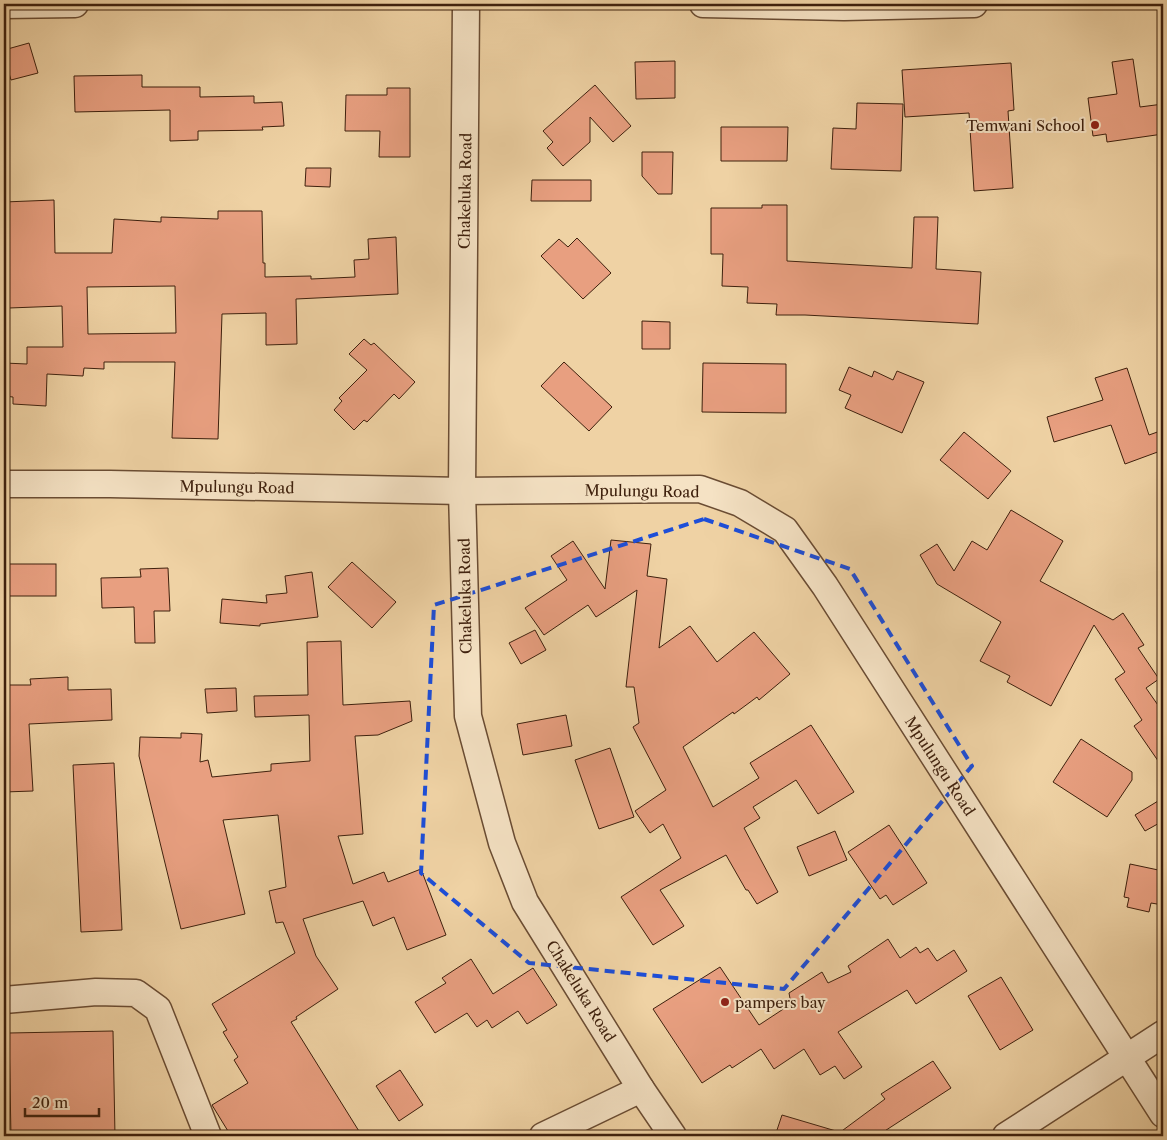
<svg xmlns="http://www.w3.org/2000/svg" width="1167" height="1140" font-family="'Libre Caslon Text',serif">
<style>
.building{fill:#e89f80;stroke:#3e200d;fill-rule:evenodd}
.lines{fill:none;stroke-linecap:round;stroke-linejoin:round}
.minor-casing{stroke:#6a4c33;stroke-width:29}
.minor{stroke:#f5e2c4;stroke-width:26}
.marked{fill:none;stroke:#1d4ed8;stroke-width:4;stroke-dasharray:10 6;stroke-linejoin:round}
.poi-dot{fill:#8f2418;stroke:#f5e2c4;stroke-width:2}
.labels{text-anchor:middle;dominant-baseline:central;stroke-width:4;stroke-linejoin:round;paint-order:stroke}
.poi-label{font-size:15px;fill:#3e200d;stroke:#f5e2c4;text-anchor:end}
.street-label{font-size:15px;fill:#3e200d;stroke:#f5e2c4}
</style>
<rect width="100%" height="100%" fill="#efd2a4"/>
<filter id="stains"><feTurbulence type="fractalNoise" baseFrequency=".004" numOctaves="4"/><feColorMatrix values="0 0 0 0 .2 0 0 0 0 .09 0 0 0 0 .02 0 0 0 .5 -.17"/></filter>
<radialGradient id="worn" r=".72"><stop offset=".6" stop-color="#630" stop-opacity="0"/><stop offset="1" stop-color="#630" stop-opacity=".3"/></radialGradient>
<g class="building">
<polygon points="29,43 38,73 11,80 4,56 4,50"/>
<polygon points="1133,59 1140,107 1163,104 1163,134 1107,142 1106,134 1093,136 1088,98 1117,94 1112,62"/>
<polygon points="675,61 675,98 636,99 635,62"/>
<polygon points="1011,63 1014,110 1008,111 1013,188 974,191 969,113 905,117 902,70"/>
<polygon points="142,75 142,87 200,87 200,97 254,96 254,103 282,102 284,126 262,127 263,130 198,131 198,140 170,141 170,110 75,112 74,76"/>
<polygon points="595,85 631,126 613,142 590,117 590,142 563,166 547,148 553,142 543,131"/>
<polygon points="387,88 410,88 410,157 379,157 380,131 345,131 346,95 387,95"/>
<polygon points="857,103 903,104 901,171 831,169 833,128 856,129"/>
<polygon points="721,127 788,127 787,161 721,161"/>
<polygon points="642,152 673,152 672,194 658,194 642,176"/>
<polygon points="306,168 331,168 330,187 305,186"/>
<polygon points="532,180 591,180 591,201 531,201"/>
<path d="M 54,200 L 55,253 L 112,253 L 114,219 L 161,222 L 161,217 L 218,219 L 218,211 L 262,211 L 263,263 L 265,263 L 265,277 L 311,276 L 311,279 L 355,277 L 354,260 L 369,259 L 368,239 L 396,237 L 398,294 L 296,299 L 297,344 L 266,345 L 266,313 L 222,314 L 218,439 L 172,438 L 175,362 L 104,362 L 104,369 L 84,368 L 83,376 L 47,374 L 46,406 L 13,404 L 13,397 L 4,396 L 4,363 L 27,364 L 27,347 L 63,347 L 62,306 L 9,308 L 6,241 L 4,241 L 4,202 ZM 175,286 L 176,333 L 88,334 L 87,287 Z"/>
<polygon points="762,205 787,205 787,261 912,268 914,217 938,217 936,269 981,272 978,324 805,315 776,315 777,304 747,303 748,287 722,286 723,254 711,254 711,208 762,208"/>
<polygon points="577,238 611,273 583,299 541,256 559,239 568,247"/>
<polygon points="642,321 670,322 670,349 642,349"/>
<polygon points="364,339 371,345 374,343 415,382 399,399 394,394 367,422 364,420 354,430 334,410 342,401 339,398 367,370 349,354"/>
<polygon points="564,362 612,407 589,431 541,386"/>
<polygon points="703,363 786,364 786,413 702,412"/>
<polygon points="849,367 872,377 874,371 893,380 897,371 924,382 902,433 845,408 851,395 839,390"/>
<polygon points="1127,368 1149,435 1163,430 1163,450 1125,464 1111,425 1054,442 1047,417 1103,400 1095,378"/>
<polygon points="964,432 1011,471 988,499 940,460"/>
<polygon points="1011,510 1063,541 1040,581 1113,620 1123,613 1144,645 1138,648 1159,679 1146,688 1160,708 1163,705 1163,768 1134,726 1142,720 1115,679 1125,672 1094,625 1051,706 1007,682 1010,676 980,661 1001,622 937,584 920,555 937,544 954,571 972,541 987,550"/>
<polygon points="611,540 651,544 647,576 667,579 659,648 690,626 717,662 754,632 790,674 759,700 757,697 734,714 733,712 683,747 713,807 759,778 750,763 811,725 854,792 818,814 796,780 753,807 760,818 744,828 778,892 757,904 748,890 746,890 726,855 660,890 684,926 653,945 621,897 681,858 663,824 650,833 635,811 666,790 633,727 639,723 634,687 626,687 637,590 596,617 588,605 544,635 525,608 567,580 551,556 573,541 605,589"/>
<polygon points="352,562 396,602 372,628 328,587"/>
<rect x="4" y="564" width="52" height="32"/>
<polygon points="168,568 170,611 154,611 155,643 135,643 134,607 102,608 101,578 141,577 140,569"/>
<polygon points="312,572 318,617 260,624 260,626 220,623 222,599 267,603 266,595 287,593 285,576"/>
<polygon points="535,630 546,650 521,664 509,643"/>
<polygon points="341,641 343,705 410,701 412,721 378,735 355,736 363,834 338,836 353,884 384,872 388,882 421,869 446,935 407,950 394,917 373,926 363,901 303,919 316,956 338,989 296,1017 297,1019 291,1022 362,1136 231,1136 212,1105 248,1083 234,1060 238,1057 223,1032 227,1030 212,1004 295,953 283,922 276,923 269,891 286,887 278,815 223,820 245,914 181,929 139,756 140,737 181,738 181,733 202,734 200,762 208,760 212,777 271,771 271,764 310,761 309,715 255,717 254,696 308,695 307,642"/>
<polygon points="68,677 68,690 111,689 112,720 29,724 33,791 4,792 4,685 31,685 30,679"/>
<polygon points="236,688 237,711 207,713 205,689"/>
<polygon points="566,715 572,746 523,755 517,724"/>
<polygon points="1081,739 1132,772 1132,780 1107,817 1053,782"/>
<polygon points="610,748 634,817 599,829 575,760"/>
<polygon points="114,763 122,930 81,932 73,765"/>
<polygon points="1163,798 1163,821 1145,831 1135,815"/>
<polygon points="889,825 927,883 893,905 886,895 880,899 848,852"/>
<polygon points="835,831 847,860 809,876 797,847"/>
<polygon points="1130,864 1163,871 1163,905 1151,903 1149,912 1127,907 1129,898 1124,897"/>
<polygon points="888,939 900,958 916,947 920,953 928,948 937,961 954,950 967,971 916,1004 907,990 838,1032 862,1067 844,1079 835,1066 820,1075 804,1049 774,1069 761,1049 732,1068 730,1065 702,1083 653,1009 720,967 759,1025 791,1004 789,993 822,972 828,983 851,972 848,966"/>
<polygon points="471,959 493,994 533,968 557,1005 527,1024 518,1011 492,1028 487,1020 477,1027 467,1013 435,1033 415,1002 446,983 442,978"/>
<polygon points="1001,977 1033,1030 1000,1050 968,996"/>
<polygon points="113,1031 115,1136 11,1136 9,1033"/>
<polygon points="933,1061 951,1088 877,1136 775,1136 782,1115 836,1131 835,1136 885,1099 881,1094"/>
<polygon points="400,1070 423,1105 399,1121 376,1086"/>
</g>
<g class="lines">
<g class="minor-casing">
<g id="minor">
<polyline points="466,4 462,491 468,716 502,843 525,902 641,1089 673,1136"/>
<polyline points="703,4 844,7 974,4"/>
<polyline points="4,5 75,4"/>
<polyline points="4,484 110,484 462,491 700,489 740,503 785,530 825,586 1163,1114"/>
<polyline points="4,1000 96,992 136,993 158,1009 208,1136"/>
<polyline points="543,1136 641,1089"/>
<polyline points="1006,1136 1163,1034"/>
</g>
</g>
<use href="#minor" class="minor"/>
</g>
<path class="marked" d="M 704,519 L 850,569 L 972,766 L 784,989 L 529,963 L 421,873 L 434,605 Z"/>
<g class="poi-dot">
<circle cx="1095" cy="125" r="5"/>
<circle cx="725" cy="1002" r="5"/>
</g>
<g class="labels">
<g class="poi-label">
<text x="1085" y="125">Temwani School</text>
<text x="735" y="1002" text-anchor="start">pampers bay</text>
</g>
<g class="street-label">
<text transform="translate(465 191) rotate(-89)">Chakeluka Road</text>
<text transform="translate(237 487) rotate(1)">Mpulungu Road</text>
<text transform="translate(642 491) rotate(1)">Mpulungu Road</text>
<text transform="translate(465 596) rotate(-91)">Chakeluka Road</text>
<text transform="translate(940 766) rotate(57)">Mpulungu Road</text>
<text transform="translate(581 991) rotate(58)">Chakeluka Road</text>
</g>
</g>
<rect width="1167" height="1140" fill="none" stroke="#efd2a4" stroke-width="20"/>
<rect x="5" y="5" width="1157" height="1130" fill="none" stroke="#3e200d" stroke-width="2.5"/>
<rect x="10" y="10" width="1147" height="1120" fill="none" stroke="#3e200d"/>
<path d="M25 1108v8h74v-8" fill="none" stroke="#3e200d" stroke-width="2.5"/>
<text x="32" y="1108" font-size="15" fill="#3e200d" stroke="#f5e2c4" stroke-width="4" paint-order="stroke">20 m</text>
<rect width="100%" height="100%" filter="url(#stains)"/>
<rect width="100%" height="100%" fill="url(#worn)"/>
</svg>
